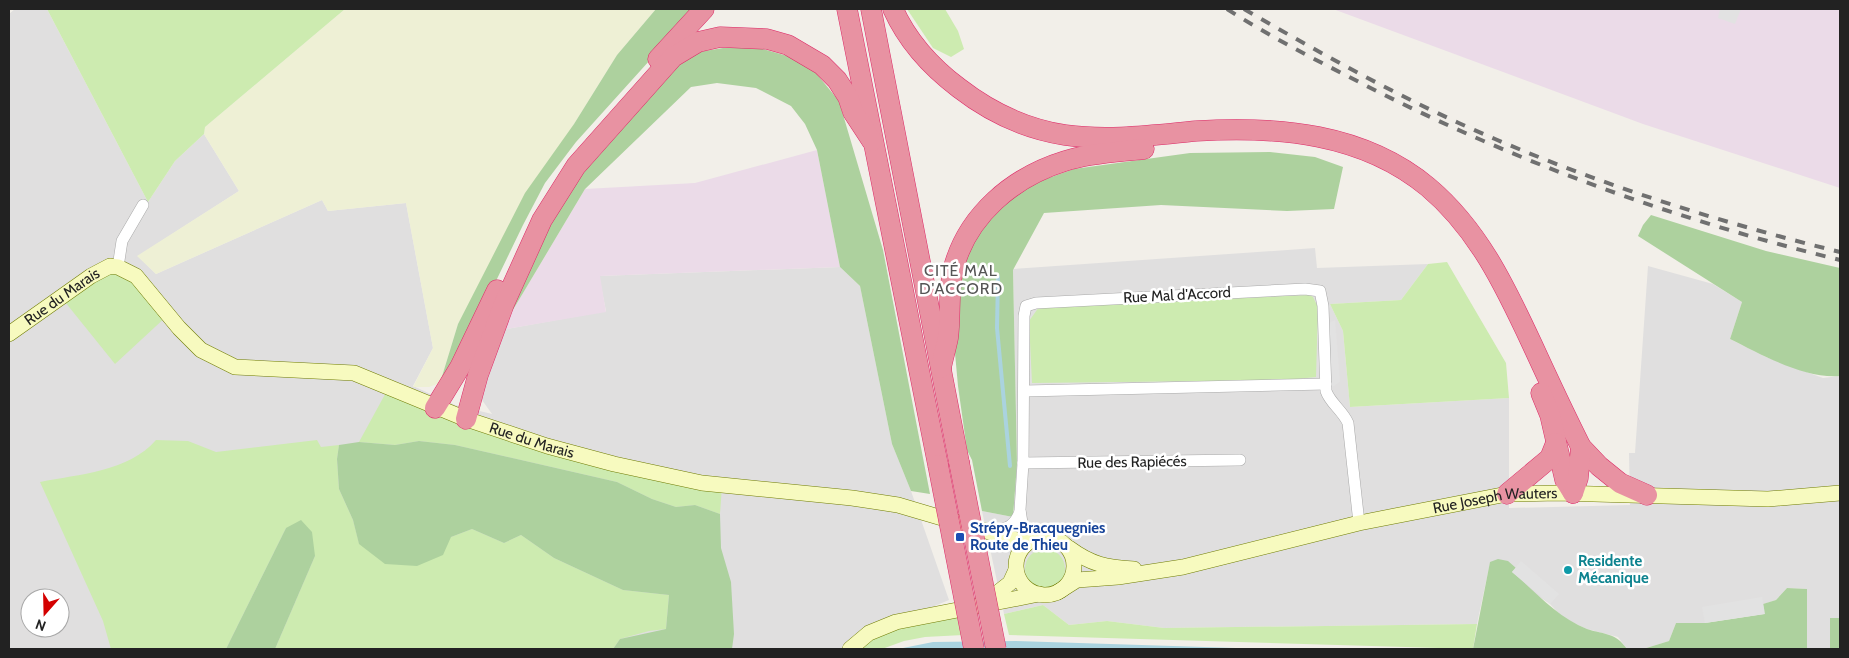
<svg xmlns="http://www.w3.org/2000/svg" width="1849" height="658" font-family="Cabin,sans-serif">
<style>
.residential{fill:#e0dfdf;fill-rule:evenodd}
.industrial{fill:#ebdbe8}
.farmland{fill:#eef0d5}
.grass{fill:#cdebb0}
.forest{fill:#add19e}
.parking{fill:#e2e2e2}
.water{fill:#aad3df}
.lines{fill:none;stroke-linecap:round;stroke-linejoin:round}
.stream{stroke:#aad3df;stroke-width:4}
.street-casing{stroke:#a9a9a9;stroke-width:12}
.secondary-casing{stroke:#707d05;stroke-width:16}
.highway-casing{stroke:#dc2a67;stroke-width:21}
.street{stroke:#fff;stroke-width:11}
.secondary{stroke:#f7fabf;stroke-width:15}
.highway{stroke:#e892a2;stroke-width:20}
.rail{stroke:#707070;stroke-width:4;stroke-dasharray:10 10;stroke-linecap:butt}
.highway-bridge-casing{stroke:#dc2a67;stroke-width:21;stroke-linecap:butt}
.highway-bridge{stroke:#e892a2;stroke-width:20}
.transit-dot{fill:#1a4fb4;stroke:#fff;stroke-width:2}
.culture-dot{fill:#0f9aa8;stroke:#fff;stroke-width:2}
.labels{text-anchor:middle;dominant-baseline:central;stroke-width:5;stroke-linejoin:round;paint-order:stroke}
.street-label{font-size:15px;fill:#222;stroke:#fff}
.transit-label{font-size:15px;font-weight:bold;fill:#164399;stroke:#fff;text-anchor:start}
.culture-label{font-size:15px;font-weight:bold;fill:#0d838f;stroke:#fff;text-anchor:start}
.neighbourhood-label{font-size:16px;letter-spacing:1px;fill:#555;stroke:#fff}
</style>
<rect width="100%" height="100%" fill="#f2efe9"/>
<g class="residential">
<path d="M 15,9 L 47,9 L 148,202 L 175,161 L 204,134 L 239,191 L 138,256 L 156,274 L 322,200 L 328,211 L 406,203 L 433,348 L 413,386 L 455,405 L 492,414 L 482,400 L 480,385 L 501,330 L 606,311 L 599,276 L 840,267 L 860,286 L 892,444 L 911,491 L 949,600 L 869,633 L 850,649 L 9,649 L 9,14 ZM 30,598 L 60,598 L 60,628 L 30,628 Z"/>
<polygon points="1315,248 1317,268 1428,264 1401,300 1330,304 1343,331 1350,407 1509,398 1509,508 1630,505 1629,453 1635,453 1648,266 1713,284 1742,302 1730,339 1766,357 1823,378 1840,376 1840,618 1830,618 1830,649 1807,649 1807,589 1787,588 1776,600 1705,623 1676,623 1669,641 1643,649 1627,649 1618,637 1587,629 1563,618 1550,604 1490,563 1477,624 1164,628 1107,621 1069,625 1043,605 1004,614 982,511 1013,517 1017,464 1013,269"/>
</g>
<g class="industrial">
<polygon points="1333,9 1840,9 1840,188 1643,124"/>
<polygon points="817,150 840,267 600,276 606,312 501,330 585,189 695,183"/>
</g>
<polygon class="farmland" points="345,9 656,9 617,55 574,124 458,324 440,383 429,387 413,387 433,348 406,203 328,211 322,200 156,274 137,256 239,191 204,134 205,127"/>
<g class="grass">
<polygon points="47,9 345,9 205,127 204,134 175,161 148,202"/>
<polygon points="907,9 945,9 958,31 964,49 951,57 933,48"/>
<polygon points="1447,262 1506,363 1509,398 1350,407 1343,331 1330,304 1401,300 1428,264"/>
<polygon points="118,267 168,315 115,364 61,297"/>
<polygon points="1310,295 1313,297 1318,307 1316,377 1286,380 1032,383 1029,321 1039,307"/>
<polygon points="389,387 451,414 722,486 720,514 695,505 676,507 652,499 617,482 455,445 419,441 395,445 359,442"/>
<path d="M 156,440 L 188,441 L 216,452 L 317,440 L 321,447 L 339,445 L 337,459 L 339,489 L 353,520 L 359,543 L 451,537 L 472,529 L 504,543 L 521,535 L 554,558 L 623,590 L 669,595 L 666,629 L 649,631 L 620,639 L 613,649 L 275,649 L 315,556 L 286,528 L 226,649 L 111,649 L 103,621 L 40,482 C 79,474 128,472 156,440 Z"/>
<circle cx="1045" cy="569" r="20"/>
<polygon points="1043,605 1069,625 1107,621 1164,628 1477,624 1473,649 1009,635 1004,614"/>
<polygon points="959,609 963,635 925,637 904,641 882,649 850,649 869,633"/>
</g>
<g class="forest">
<polygon points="656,9 696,9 576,142 545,183 523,225 454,368 440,383 458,324 525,193 574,124 617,55"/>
<polygon points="723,48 759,48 791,57 816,73 839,101 883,250 930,494 911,491 892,444 860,286 840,267 817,150 805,124 791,106 756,88 717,83 691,87 585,189 501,330 562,195 664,75 699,52"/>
<polygon points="1270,152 1315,157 1343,167 1334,209 1287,211 1161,205 1044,213 1013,270 1017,464 1013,517 982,511 972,460 967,450 958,386 954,342 955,295 964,262 977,235 993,213 1014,196 1040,181 1074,169 1190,153"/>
<path d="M 1651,215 L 1766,251 L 1840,268 L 1840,376 C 1805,379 1762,355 1730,339 L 1742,302 L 1638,236 L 1643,225 Z"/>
<polygon points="419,441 455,445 617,482 652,499 676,507 695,505 720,514 721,548 731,582 734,634 732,649 613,649 620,639 666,629 669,595 623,590 554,558 521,535 504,543 472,529 451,537 443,555 417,566 385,564 359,544 353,520 339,489 337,459 339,445 359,442 395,445"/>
<polygon points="301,520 312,532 315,556 275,649 226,649 286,528"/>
<path d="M 1498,559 L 1508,561 L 1516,568 L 1512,572 C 1536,592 1558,618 1587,629 C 1605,635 1615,632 1627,649 L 1473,649 L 1490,562 Z"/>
<polygon points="1787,588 1807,589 1807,649 1643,649 1669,641 1676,623 1705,623 1764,614 1763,604 1776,600"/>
<rect x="1830" y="618" width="10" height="31"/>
</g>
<g class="parking">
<polygon points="1720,9 1741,9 1735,24 1718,18"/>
<polygon points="1335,320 1340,382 1326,391 1324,326"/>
<polygon points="1521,561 1559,594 1550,604 1512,572"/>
<polygon points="1762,597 1765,614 1705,623 1702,607"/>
</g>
<polygon class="water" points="1016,641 1267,649 898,649 933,642"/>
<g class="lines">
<polyline class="stream" points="998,277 997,328 1010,466"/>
<g class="street-casing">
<g id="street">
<polyline points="118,267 122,241 143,205"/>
<polyline points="1025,391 1326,384"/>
<polyline points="1023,463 1240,460"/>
<path d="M 993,530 C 1008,529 1014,526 1020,512"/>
<path d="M 1029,542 L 1024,535 L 1020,510 L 1023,463 L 1024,316 L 1026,306 L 1036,303 L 1305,289 L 1320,291 L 1323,306 L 1326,391 C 1330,403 1343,411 1348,423 L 1359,523"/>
</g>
</g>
<g class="secondary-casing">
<g id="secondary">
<path id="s1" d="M 9,334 L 91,276 L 110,266 L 118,267 L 136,276 L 179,328 L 201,350 L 235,367 L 354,373 L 466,419 L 547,446 L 614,464 L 702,483 L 852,498 L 898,505 L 1027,543"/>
<circle cx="1045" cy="566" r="29"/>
<path d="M 1069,548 C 1092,565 1106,567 1134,569"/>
<path id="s2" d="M 1058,592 L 1077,580 L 1118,577 L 1183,567 L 1359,523 L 1507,494 L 1559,493 L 1768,499 L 1840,493"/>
<polyline points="983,604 1010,583 1016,570"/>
<polyline points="850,649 869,633 896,622 1039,594"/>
</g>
</g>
<g class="highway-casing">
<g id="highway">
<polyline points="847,9 938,465"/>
<polyline points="871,9 959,462"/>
<path d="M 893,9 C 907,40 931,67 959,88 C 990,112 1026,129 1065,135 C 1109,141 1153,135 1196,131 C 1278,126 1363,133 1428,187 C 1478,229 1505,286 1532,344 C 1548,379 1564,413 1581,447 L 1599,466 L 1620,483 L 1647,495"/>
<polyline points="658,59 704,9"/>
<path d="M 941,368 C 943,358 946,348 948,338 C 951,316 948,293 953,270 C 967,215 1013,177 1065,161 C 1090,153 1118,152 1144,149"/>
<polyline points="1541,393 1550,415 1565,480 1573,493"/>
<polyline points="435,408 460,367 497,290"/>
<polyline points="466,419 478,375 504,304 542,220 576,166 673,57 698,42 720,37 767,39 788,45 822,65 837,80 848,97 853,112 872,141"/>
<polyline points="1573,493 1578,478 1581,447"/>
<polyline points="1507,494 1550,458 1556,443"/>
</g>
</g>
<use href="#street" class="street"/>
<use href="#secondary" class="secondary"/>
<use href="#highway" class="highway"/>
<g class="rail">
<path d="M 1227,9 C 1269,36 1314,59 1359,82 C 1512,161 1673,219 1840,260"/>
<path d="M 1244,9 C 1325,56 1408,102 1495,139 C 1607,187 1723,223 1840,252"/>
</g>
<g class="highway-bridge-casing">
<g id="highway-bridge">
<polyline points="959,462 996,649"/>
<polyline points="938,465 974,649"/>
</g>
</g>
<use href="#highway-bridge" class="highway-bridge"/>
</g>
<rect class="transit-dot" x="955" y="532" width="10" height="10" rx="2.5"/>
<circle class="culture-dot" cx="1568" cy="570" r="5"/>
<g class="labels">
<g class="street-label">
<text transform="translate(1177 295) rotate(-3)">Rue Mal d'Accord</text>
<text stroke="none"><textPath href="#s1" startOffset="65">Rue du Marais</textPath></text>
<text stroke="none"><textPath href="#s1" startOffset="596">Rue du Marais</textPath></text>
<text transform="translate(1132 462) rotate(-1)">Rue des Rapiécés</text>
<text stroke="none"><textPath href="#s2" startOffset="449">Rue Joseph Wauters</textPath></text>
</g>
<g class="transit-label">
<text x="970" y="528">Strépy-Bracquegnies<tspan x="970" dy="17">Route de Thieu</tspan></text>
</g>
<g class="culture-label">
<text x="1578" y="561">Residente<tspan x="1578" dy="17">Mécanique</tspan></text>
</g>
<g class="neighbourhood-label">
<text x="961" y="270">CITÉ MAL<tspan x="961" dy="18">D'ACCORD</tspan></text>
</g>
</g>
<rect width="1849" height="658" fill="none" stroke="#222222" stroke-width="20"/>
<g transform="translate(45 613) rotate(200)"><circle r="24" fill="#ffffff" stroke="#a7a7a7"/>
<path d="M0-4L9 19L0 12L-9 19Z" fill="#d40000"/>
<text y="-8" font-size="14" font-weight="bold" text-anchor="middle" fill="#222222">N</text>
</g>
</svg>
